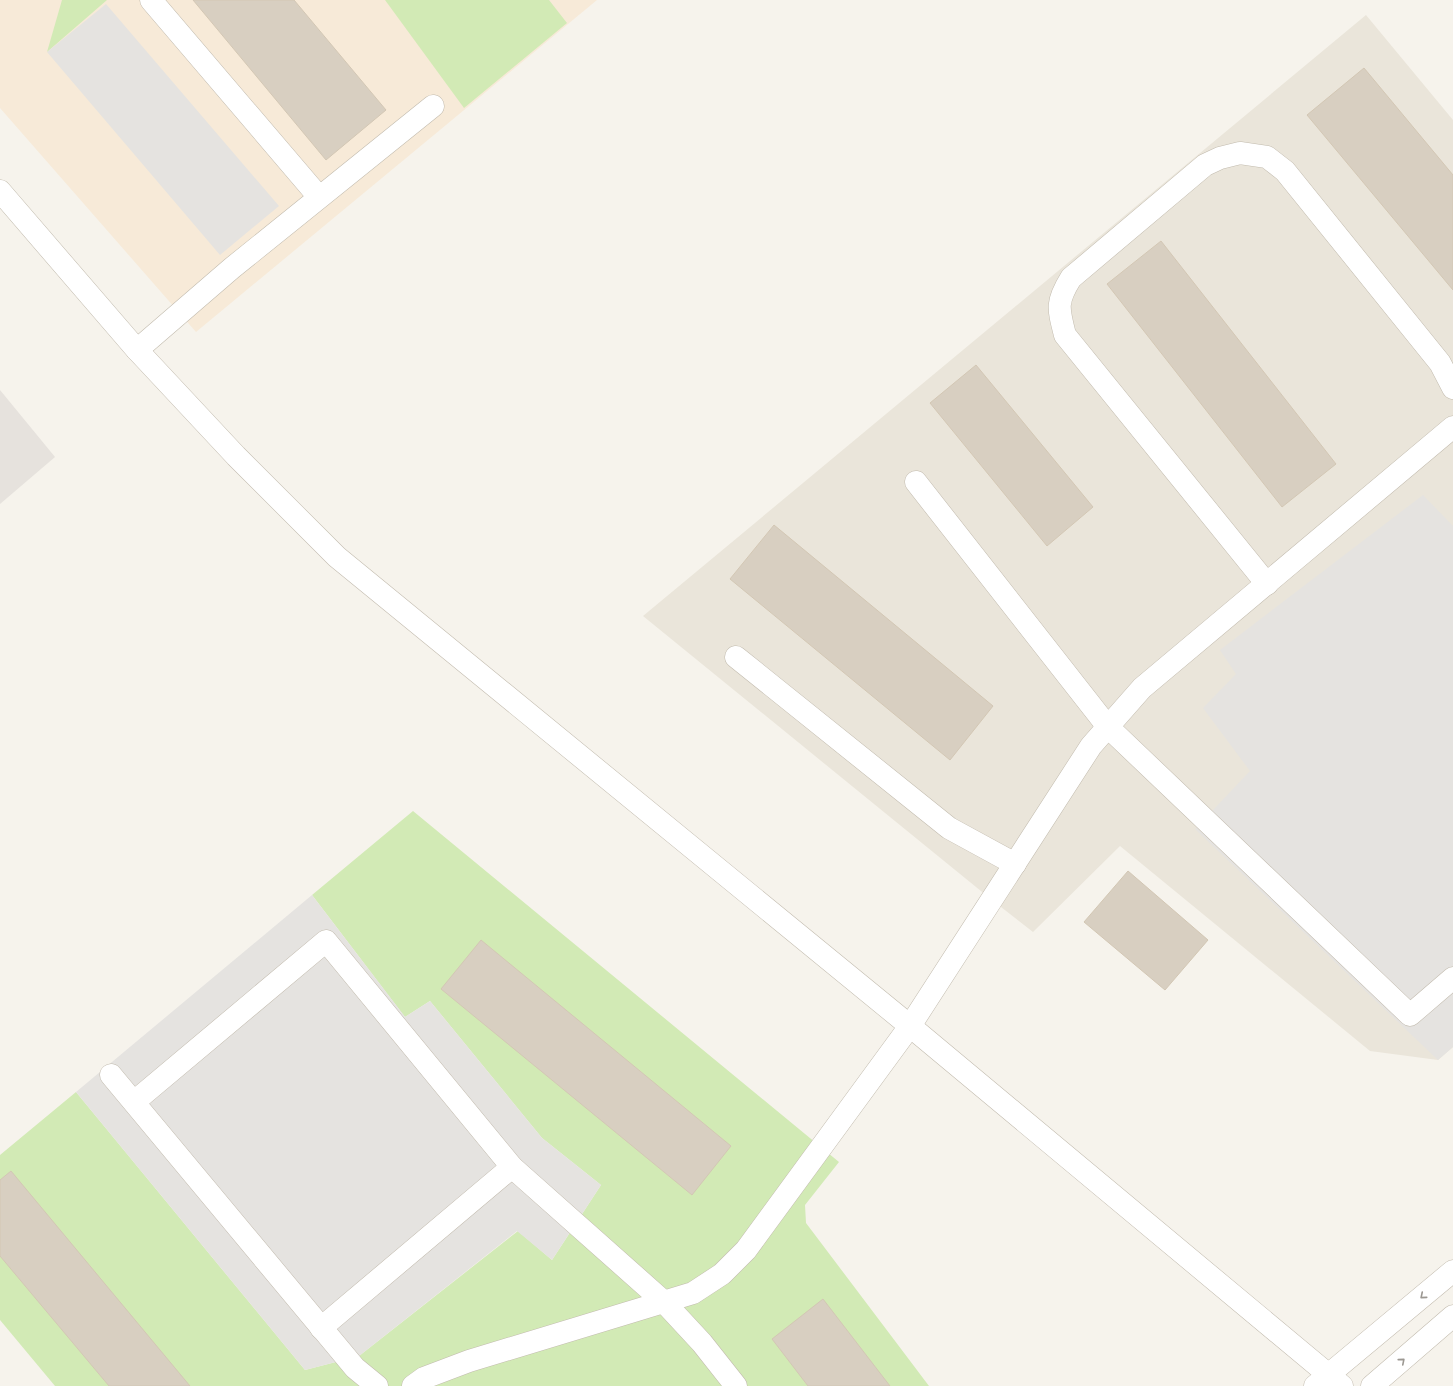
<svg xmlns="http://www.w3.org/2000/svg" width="1453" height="1386" font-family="Arial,sans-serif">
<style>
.residential{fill:#eae5da}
.commercial{fill:#f7ead8}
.industrial{fill:#e6e2dd}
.green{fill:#d2eab5}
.parking{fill:#e5e3e0}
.building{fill:#d8cfc1;stroke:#d3c7b4}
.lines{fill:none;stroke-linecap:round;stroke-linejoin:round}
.minor-casing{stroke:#c2bbae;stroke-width:23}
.minor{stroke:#fff;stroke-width:22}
.oneway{stroke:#9c9892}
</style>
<rect width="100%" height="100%" fill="#f6f3ec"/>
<polygon class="residential" points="1366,15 1453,120 1453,1047 1438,1060 1370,1051 1120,846 1033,932 992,900 643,616"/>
<polygon class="commercial" points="0,0 597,0 196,332 0,108"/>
<polygon class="industrial" points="0,390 55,457 0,504"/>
<g class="green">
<polygon points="62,0 107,0 47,52"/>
<polygon points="385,0 549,0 567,23 464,108"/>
<polygon points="413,811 839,1162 805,1205 806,1223 929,1386 55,1386 0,1320 0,1155 76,1092 305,1370 359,1356 518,1231 552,1260 601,1185 542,1138 430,1001 405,1017 312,895"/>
</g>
<g class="parking">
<polygon points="106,4 279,206 220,255 47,52"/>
<polygon points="1423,495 1453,526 1453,1047 1438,1060 1195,829 1250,771 1203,708 1236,674 1220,650"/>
<polygon points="312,895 405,1017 430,1001 542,1138 601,1185 552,1260 517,1231 359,1356 305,1370 76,1092"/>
</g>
<g class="building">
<polygon points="193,0 294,0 386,110 326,160"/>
<polygon points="1364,68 1453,175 1453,290 1307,115"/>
<polygon points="1161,241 1336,464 1282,507 1107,284"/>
<polygon points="976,365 1093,507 1047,546 930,403"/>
<polygon points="774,525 993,706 950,760 730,579"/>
<polygon points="1128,871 1208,940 1165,990 1084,922"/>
<polygon points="481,940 731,1146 692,1195 441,989"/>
<polygon points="11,1171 190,1386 109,1386 0,1256 0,1180"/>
<polygon points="823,1299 890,1386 808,1386 772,1339"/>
</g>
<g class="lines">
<g class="minor-casing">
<g id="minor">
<polyline points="151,0 319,197"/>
<polyline points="0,191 137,350 236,456 337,557 910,1026 1342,1386"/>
<polyline points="137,350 232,268 433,106"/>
<polyline points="916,482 1108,727 1410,1015 1453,978"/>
<path d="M 1267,584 L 1065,335 C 1058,308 1056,302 1071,278 L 1205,165 L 1220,158 L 1240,153 L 1267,157 L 1285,171 L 1440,363 L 1453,388"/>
<polyline points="736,657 949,828 1015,864"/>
<polyline points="111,1075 355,1368 377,1386"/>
<polyline points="134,1102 326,941 512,1167 664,1302 702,1343 736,1386"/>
<polyline points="321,1328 512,1167"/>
<polyline points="413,1386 424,1378 469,1361 693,1293 722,1274 746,1250 910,1026 1091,746 1142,688 1453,427"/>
<polyline points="1315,1386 1453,1271"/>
<polyline points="1372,1386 1453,1316"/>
</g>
</g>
<use href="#minor" class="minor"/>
</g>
<defs><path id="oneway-chevron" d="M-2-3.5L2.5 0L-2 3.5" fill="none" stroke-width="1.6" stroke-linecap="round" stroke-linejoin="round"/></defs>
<g class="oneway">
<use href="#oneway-chevron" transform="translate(1423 1296) rotate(140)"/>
<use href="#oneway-chevron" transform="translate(1402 1361) rotate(-41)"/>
</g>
</svg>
